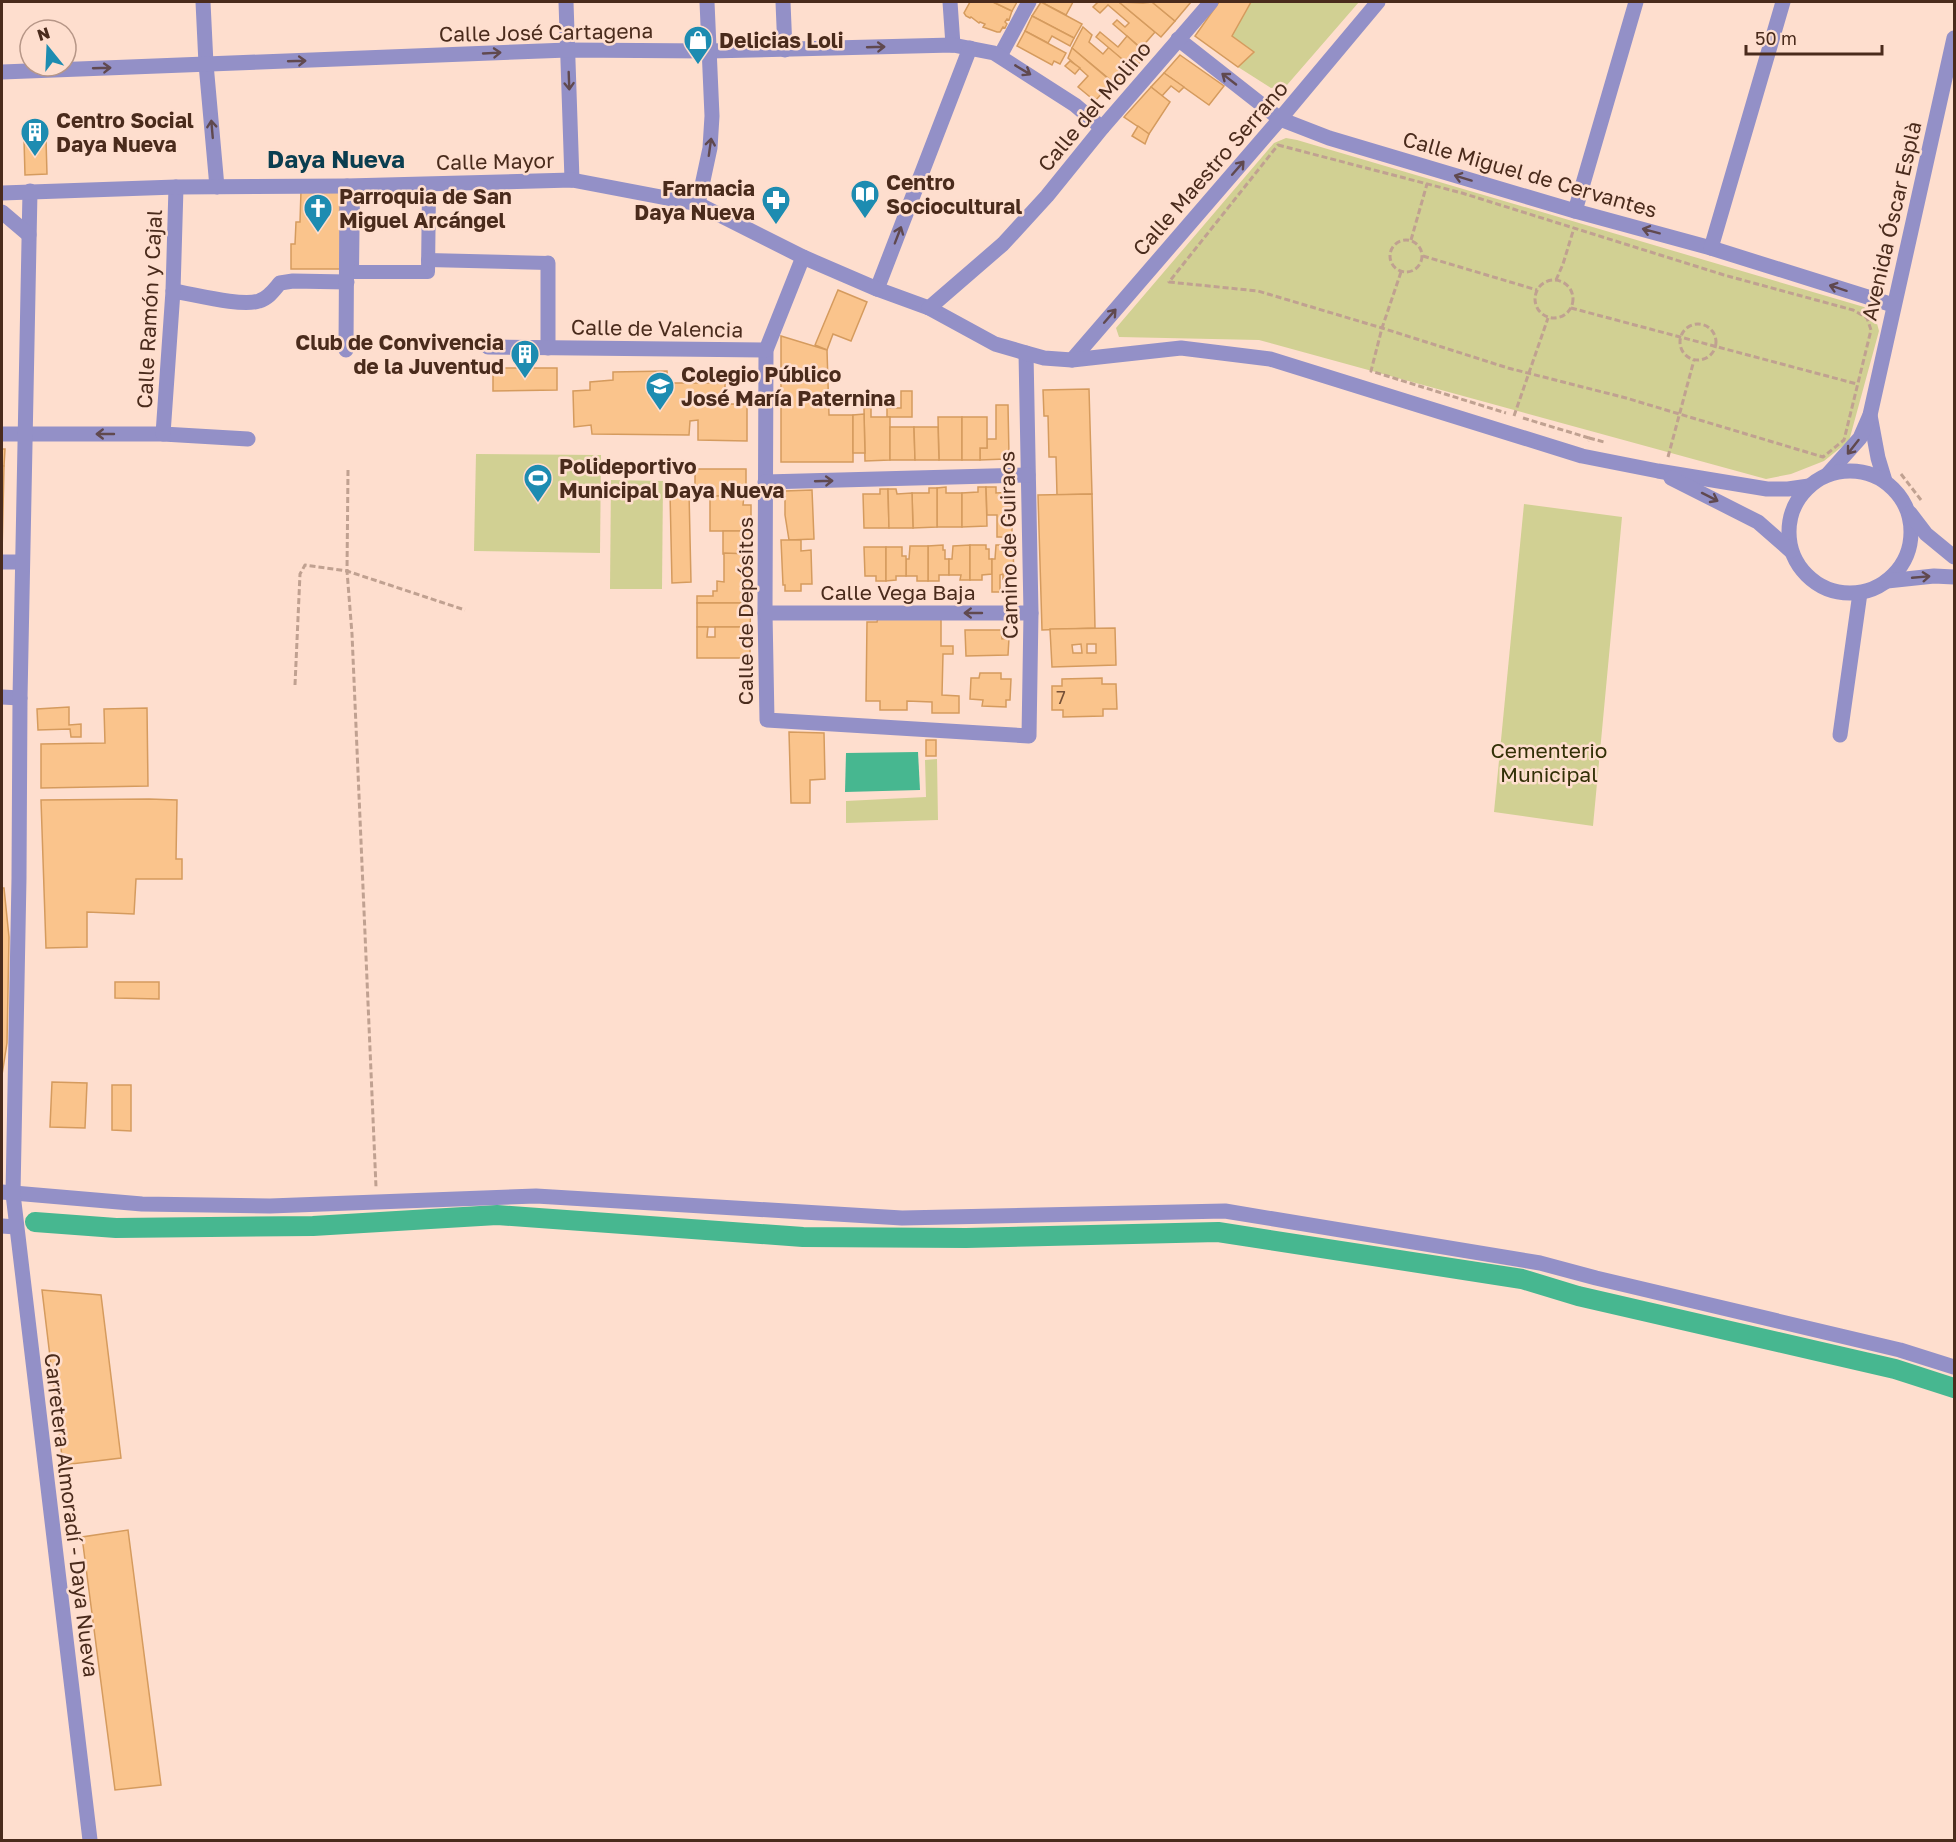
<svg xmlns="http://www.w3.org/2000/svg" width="1956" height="1842" font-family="'Golos Text',sans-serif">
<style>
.green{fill:#d1d093}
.water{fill:#47b790}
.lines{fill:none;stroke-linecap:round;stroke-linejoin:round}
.canal{stroke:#47b790;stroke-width:20}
.building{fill:#fac48c;stroke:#d59b5e;stroke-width:1.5;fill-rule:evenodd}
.path{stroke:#c0a191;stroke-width:3;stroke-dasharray:6 3;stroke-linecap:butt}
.pedestrian{stroke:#9390c7;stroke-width:14}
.minor{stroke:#9390c7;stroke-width:15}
.tertiary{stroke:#9390c7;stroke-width:15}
.oneway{stroke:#60494f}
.labels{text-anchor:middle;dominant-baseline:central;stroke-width:5;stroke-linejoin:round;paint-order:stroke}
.number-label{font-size:18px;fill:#765138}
.street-label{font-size:21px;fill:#4a2b1c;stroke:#fedece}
.poi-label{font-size:21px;font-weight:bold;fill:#4a2b1c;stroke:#fedece;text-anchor:start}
.park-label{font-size:21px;fill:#323006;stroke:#fedece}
.quarter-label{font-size:24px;font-weight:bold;fill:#0a3e50;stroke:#fedece}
</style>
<rect width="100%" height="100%" fill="#fedece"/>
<g class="green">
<polygon points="1251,2 1359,2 1287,85 1271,88 1238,67 1253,52 1232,36"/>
<polygon points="1286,138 1297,140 1864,307 1875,316 1879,331 1849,441 1824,461 1791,474 1766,479 1259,340 1119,337 1116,328 1274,143"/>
<polygon points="476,454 601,455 600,553 474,551"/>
<polygon points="611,480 663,481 662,589 610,589"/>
<polygon points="1524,504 1622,517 1593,826 1494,812"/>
<polygon points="937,759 938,820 846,823 846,801 926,797 925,760"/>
</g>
<polygon class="water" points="918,752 920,790 845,792 846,753"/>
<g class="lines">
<polyline class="canal" points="35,1222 116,1228 313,1226 497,1215 803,1237 966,1238 1218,1232 1522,1279 1578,1296 1895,1369 1954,1388"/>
</g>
<g class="building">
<polygon points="970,2 993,2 1012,11 1009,20 1007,19 1005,22 1007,24 1005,28 1003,27 1000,32 997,32 983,27 985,24 980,22 979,23 971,17 970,18 966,16 964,13"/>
<polygon points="993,2 1017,2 1012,11"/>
<polygon points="1041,2 1073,2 1066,15"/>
<polygon points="1041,2 1082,24 1074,38 1032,16"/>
<polygon points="1098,2 1119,2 1155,32 1141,48 1113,24 1117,20 1125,27 1129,23 1108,5 1100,13 1093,7"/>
<polygon points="1119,2 1143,3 1152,2 1175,21 1161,37"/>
<polygon points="1152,2 1191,2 1175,21"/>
<polygon points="1219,2 1251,2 1232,36 1254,52 1238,67 1195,36"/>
<polygon points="1032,16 1074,38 1070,46 1052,36 1048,43 1025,31"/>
<polygon points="1083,27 1092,35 1089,42 1103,54 1109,47 1134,69 1119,87 1072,48"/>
<polygon points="1025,31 1066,53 1060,64 1054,61 1052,65 1017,46"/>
<polygon points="1100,32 1118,47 1127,36 1147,54 1134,69 1096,37"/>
<polygon points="1072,48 1112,82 1095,101 1078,87 1088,76 1068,58"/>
<polygon points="1180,55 1224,86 1209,105 1164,73"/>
<polygon points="1070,61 1080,68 1075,74 1065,66"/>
<polygon points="1164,73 1184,87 1179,92 1171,86 1162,96 1151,87"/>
<polygon points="1151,87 1170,102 1149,134 1124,117"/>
<polygon points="1138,126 1149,134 1145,144 1132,136"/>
<polygon points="24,139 46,139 47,174 25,175"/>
<polygon points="301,191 340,192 341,269 291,269 291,244 295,244 296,222 300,222"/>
<polygon points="838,290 867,302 851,341 833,334 827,350 815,345"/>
<polygon points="781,336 827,350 829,415 853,415 853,462 781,462"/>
<polygon points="493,368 557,368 557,390 493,391"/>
<polygon points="667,371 668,383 725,383 725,404 747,404 747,441 698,440 698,420 690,421 689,435 592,434 591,425 574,427 573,391 590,390 590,382 613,380 613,372"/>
<polygon points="1089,389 1092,494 1057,495 1056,457 1049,457 1048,416 1044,416 1043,390"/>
<polygon points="901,391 912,391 912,417 887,417 887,408 901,408"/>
<polygon points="996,405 1008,405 1009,456 1006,459 980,460 980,448 987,448 987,439 996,439"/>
<polygon points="864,408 871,408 871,417 890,417 890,460 865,461"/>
<polygon points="864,414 865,453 853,453 853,415"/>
<polygon points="938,417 962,417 962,460 939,460"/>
<polygon points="962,417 987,417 987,448 980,448 980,460 962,460"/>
<polygon points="890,427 914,427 915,460 890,460"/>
<polygon points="914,427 938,427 939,460 915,460"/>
<polygon points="2,449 5,449 4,466 2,466"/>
<polygon points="2,466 4,466 2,554"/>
<rect x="695" y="469" width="51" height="27"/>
<polygon points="946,487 946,493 962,493 962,527 937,527 937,488"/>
<polygon points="978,487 986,487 987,526 962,527 962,493 978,492"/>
<polygon points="986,487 996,487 996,493 1012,492 1012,537 997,537 997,515 987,515"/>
<polygon points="929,488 937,488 937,527 913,528 912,493 929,493"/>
<polygon points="880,489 888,489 889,528 864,528 863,494 880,494"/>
<polygon points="888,489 896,489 897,494 912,493 913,528 889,528"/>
<polygon points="812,490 814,539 789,540 785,515 785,491"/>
<polygon points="670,492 689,492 691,582 672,583"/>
<polygon points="1092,494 1095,628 1042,630 1038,495"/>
<polygon points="710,496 744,496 743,505 751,505 751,522 743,522 743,531 710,531"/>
<rect x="723" y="531" width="28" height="23"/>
<polygon points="781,540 801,540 801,551 811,550 812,584 801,584 801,591 785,591 785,585 783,585"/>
<polygon points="943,545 943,550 945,550 945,559 949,559 949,575 939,575 939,581 928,581 928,546"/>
<polygon points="970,545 970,580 960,580 961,575 949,575 949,559 952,559 953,546"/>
<polygon points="970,545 986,545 986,549 989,549 989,559 992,559 992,574 982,575 982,580 970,580"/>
<polygon points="996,545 1013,545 1014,579 1003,579 1003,574 1000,575 1000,592 992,592 992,559 995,559"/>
<polygon points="910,546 928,546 928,581 917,581 917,576 906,576 906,559 909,559"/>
<polygon points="864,547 886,547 886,581 876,581 876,576 865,576"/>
<polygon points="886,547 902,547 902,556 906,556 906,576 896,576 896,580 886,581"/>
<polygon points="724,553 751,554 751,603 697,603 697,596 713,596 713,591 717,591 717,581 724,582"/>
<polygon points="697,603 751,603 750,627 697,627"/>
<polygon points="878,617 941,618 941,646 953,646 953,654 943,654 942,695 959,696 959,713 932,713 932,702 907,701 907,710 880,710 880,701 866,701 867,622 877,622"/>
<polygon points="697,627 708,627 707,637 715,637 715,627 750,627 750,658 697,658"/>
<path d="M 1115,628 L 1116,665 L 1052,667 L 1050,629 ZM 1081,644 L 1082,653 L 1073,653 L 1072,645 ZM 1087,644 L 1096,644 L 1096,653 L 1087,653 Z"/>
<polygon points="965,630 1001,630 1002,639 1009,638 1008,655 966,656"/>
<polygon points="980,673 1001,673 1001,679 1011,679 1010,700 1006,700 1006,707 982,706 983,700 970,699 971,678 979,678"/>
<polygon points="1102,678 1102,684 1116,684 1117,709 1103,709 1103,716 1063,717 1063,710 1052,710 1052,686 1062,686 1062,679"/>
<polygon points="69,707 69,725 81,724 81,737 71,737 70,729 38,730 37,709"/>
<polygon points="147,708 148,786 41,788 41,744 105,743 104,709"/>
<polygon points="789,732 824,733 825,779 810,780 810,803 791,803"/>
<rect x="926" y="740" width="10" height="16"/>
<polygon points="149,799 177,800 176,859 182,859 182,879 136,879 134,914 87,912 87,947 46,948 41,800"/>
<polygon points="2,888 4,888 9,937 7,1043 2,1075"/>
<polygon points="115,982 159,982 159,999 115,998"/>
<polygon points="52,1082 87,1083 85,1128 50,1127"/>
<polygon points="112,1085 131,1085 131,1131 112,1130"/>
<polygon points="42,1290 101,1295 121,1458 63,1465"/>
<polygon points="128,1530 161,1785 115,1790 82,1537"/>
</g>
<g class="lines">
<g class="path">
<polygon points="1278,145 1462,193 1724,275 1853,310 1867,318 1871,330 1844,440 1823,457 1626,398 1508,368 1382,328 1258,291 1169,282"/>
<circle cx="1406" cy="256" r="16"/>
<polyline points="1411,240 1427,184"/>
<polyline points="1423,256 1537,290"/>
<polyline points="1401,272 1382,328 1371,371 1506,413"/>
<circle cx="1554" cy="299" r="19"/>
<polyline points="1556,280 1563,264 1574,228"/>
<polyline points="1571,308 1857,384"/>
<circle cx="1698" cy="342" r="18"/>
<polyline points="1514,416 1548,318"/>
<polyline points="1523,418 1589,438 1588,441"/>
<polyline points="1589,438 1604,442"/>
<polyline points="1668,457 1694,360"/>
<polyline points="348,470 347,571 352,634 376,1187"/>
<polyline points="1901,474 1921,500"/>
<polyline points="295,685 300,574 305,565 347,571 465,610"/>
</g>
<g class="pedestrian">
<polygon points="353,188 429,189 428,272 352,272"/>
<polyline points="428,260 548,263"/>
</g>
<g class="minor">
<polyline points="203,2 206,64 217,187"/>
<polyline points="566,2 572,180"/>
<polyline points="783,2 785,50"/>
<polyline points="950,2 953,45"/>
<polyline points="1178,39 1280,119 1329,138 1575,211 1711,248 1893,305"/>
<polyline points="1000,56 1029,2"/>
<polyline points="2,72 568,50 709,51 953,45 994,53 1075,105 1102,128"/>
<polyline points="698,204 710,148 712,116 707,2"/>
<polyline points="1575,211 1636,2"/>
<polyline points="1711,248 1783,2"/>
<polyline points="803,257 766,350 765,613 767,720 1029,736 1031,613 1026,353"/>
<polyline points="548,263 548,348"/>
<polyline points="877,289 970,48"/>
<path d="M 173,291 C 193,294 241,307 259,301 C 269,298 274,290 280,283 L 293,281 L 347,282"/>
<polyline points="488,347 766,350"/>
<polyline points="346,350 347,186"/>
<polyline points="1072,360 1280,119 1378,2"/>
<polyline points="1870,415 1878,458 1885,481"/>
<polyline points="2,434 163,434 248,439"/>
<polyline points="163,434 173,291 176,187"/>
<polyline points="1828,474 1860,438 1870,415 1954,38"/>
<polyline points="765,482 1028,475"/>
<polyline points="2,562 22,562"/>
<polyline points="765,613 1031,613"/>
<polyline points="2,697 20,698"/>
<polyline points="1840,735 1860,593"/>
<polyline points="2,1192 142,1204 270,1206 536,1196 902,1218 1225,1211 1540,1263 1596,1278 1900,1350 1954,1367"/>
<polyline points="2,1226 16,1227"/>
</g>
<g class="tertiary">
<polyline points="30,191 20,698 19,878 13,1194 90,1840"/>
<polyline points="2,193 176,187 347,186 572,180 698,204 803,257 877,289 929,308 995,344 1026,353 1044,358 1072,360 1181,348 1270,359 1582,456 1658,471 1767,489 1788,489 1809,486"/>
<polyline points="2,212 29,235"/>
<polyline points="929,308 1003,244 1047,196 1102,128 1211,2"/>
<circle cx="1850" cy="532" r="61"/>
<polyline points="1671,478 1758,522 1791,551"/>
<polyline points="1910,513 1926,534 1954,557"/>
<polyline points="1887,581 1934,576 1954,577"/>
</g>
</g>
<defs><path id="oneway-shaft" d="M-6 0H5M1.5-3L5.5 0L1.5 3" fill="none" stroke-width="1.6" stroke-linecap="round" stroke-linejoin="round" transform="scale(1.5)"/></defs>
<g class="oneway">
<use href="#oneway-shaft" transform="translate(876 47) rotate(-2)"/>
<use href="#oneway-shaft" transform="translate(492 53) rotate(-3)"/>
<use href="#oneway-shaft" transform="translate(297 61) rotate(-2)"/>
<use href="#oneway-shaft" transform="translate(102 68) rotate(-2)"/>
<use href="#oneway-shaft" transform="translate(1023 70) rotate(31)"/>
<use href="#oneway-shaft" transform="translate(1229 79) rotate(-142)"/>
<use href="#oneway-shaft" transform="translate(569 81) rotate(88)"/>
<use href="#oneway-shaft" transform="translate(212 129) rotate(-95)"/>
<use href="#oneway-shaft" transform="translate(710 147) rotate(-82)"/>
<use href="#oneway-shaft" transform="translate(1238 168) rotate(-49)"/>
<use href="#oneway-shaft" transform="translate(1463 178) rotate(-163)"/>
<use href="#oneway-shaft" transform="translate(1651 231) rotate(-165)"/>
<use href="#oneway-shaft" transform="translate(898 235) rotate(-69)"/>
<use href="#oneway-shaft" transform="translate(1838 288) rotate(-162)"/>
<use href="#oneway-shaft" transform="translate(1110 316) rotate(-49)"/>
<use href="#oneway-shaft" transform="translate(105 434) rotate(180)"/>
<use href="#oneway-shaft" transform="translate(1853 447) rotate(128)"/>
<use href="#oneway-shaft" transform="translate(824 481) rotate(-2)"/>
<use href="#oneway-shaft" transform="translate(1710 497) rotate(27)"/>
<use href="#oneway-shaft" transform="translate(1921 577) rotate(-5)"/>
<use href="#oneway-shaft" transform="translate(973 613) rotate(180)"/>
</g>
<defs>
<g id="shop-pin" transform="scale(1.5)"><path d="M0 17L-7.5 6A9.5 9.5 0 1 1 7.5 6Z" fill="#1d8cb1" stroke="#fedece"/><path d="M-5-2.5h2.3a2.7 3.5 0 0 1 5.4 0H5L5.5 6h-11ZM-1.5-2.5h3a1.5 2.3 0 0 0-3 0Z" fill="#fff"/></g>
<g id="building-pin" transform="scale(1.5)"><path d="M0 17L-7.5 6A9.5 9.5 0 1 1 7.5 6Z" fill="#1d8cb1" stroke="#fedece"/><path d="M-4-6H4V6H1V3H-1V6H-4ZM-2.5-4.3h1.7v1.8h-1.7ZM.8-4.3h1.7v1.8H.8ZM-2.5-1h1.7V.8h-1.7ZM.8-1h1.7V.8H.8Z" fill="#fff"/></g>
<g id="library-pin" transform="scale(1.5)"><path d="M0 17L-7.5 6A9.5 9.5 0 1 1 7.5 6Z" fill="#1d8cb1" stroke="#fedece"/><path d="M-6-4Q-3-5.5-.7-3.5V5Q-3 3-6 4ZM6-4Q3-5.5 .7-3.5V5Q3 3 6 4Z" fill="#fff"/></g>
<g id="pharmacy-pin" transform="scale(1.5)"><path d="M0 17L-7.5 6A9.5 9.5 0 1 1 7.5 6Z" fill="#1d8cb1" stroke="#fedece"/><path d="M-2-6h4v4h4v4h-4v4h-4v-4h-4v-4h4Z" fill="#fff"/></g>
<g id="church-pin" transform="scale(1.5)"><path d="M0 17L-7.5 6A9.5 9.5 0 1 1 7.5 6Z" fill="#1d8cb1" stroke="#fedece"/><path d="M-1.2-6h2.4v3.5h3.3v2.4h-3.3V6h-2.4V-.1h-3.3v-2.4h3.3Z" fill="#fff"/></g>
<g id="school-pin" transform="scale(1.5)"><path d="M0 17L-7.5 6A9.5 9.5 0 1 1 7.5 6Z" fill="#1d8cb1" stroke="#fedece"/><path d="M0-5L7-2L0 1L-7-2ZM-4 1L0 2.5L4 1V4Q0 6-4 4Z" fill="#fff"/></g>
<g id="stadium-pin" transform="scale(1.5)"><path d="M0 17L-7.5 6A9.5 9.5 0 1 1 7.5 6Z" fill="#1d8cb1" stroke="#fedece"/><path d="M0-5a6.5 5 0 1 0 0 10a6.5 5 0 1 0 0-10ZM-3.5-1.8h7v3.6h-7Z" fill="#fff"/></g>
</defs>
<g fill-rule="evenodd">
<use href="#shop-pin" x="698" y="40"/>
<use href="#building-pin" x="35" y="132"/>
<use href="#library-pin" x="865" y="194"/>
<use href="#pharmacy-pin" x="776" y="200"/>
<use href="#church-pin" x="318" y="208"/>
<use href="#building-pin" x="525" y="354"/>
<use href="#school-pin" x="660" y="386"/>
<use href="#stadium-pin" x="538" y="478"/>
</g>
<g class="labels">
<g class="number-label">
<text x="1061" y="697">7</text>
</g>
<g class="street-label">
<text transform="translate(546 32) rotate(-1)">Calle José Cartagena</text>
<text transform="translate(1094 106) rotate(-50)">Calle del Molino</text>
<text transform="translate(495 161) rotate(-1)">Calle Mayor</text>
<text transform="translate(1210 168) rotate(-49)">Calle Maestro Serrano</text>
<text transform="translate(1530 174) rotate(16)">Calle Miguel de Cervantes</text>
<text transform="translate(1891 221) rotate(-77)">Avenida Óscar Esplà</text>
<text transform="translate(149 309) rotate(-87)">Calle Ramón y Cajal</text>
<text transform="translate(657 328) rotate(1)">Calle de Valencia</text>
<text transform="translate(1008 545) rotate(-91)">Camino de Guiraos</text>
<text x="898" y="592">Calle Vega Baja</text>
<text transform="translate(745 611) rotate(-90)">Calle de Depósitos</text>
<text transform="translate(72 1515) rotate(83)">Carretera Almoradí - Daya Nueva</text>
</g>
<g class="poi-label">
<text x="719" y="40">Delicias Loli</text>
<text x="56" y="120">Centro Social<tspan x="56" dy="24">Daya Nueva</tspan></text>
<text x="886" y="182">Centro<tspan x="886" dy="24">Sociocultural</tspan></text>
<text x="755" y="188" text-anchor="end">Farmacia<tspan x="755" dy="24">Daya Nueva</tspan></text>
<text x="339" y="196">Parroquia de San<tspan x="339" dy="24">Miguel Arcángel</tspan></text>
<text x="504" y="342" text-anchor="end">Club de Convivencia<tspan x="504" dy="24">de la Juventud</tspan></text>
<text x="681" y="374">Colegio Público<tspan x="681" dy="24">José María Paternina</tspan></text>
<text x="559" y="466">Polideportivo<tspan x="559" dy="24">Municipal Daya Nueva</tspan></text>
</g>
<g class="park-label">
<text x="1549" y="750">Cementerio<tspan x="1549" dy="24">Municipal</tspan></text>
</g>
<g class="quarter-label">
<text x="336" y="158">Daya Nueva</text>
</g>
</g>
<rect width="1956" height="1842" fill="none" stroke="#4a2b1c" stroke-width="6"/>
<g transform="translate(48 48) rotate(342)"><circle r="28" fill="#fedece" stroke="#b69687" stroke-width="1.5"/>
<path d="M0-4.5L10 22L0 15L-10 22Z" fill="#1d8cb1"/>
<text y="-9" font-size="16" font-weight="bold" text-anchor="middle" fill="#4a2b1c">N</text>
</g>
<path d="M1746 45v9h136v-9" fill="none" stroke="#4a2b1c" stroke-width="3"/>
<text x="1755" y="45" font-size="18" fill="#4a2b1c" stroke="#fedece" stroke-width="4.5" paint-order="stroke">50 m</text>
</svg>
